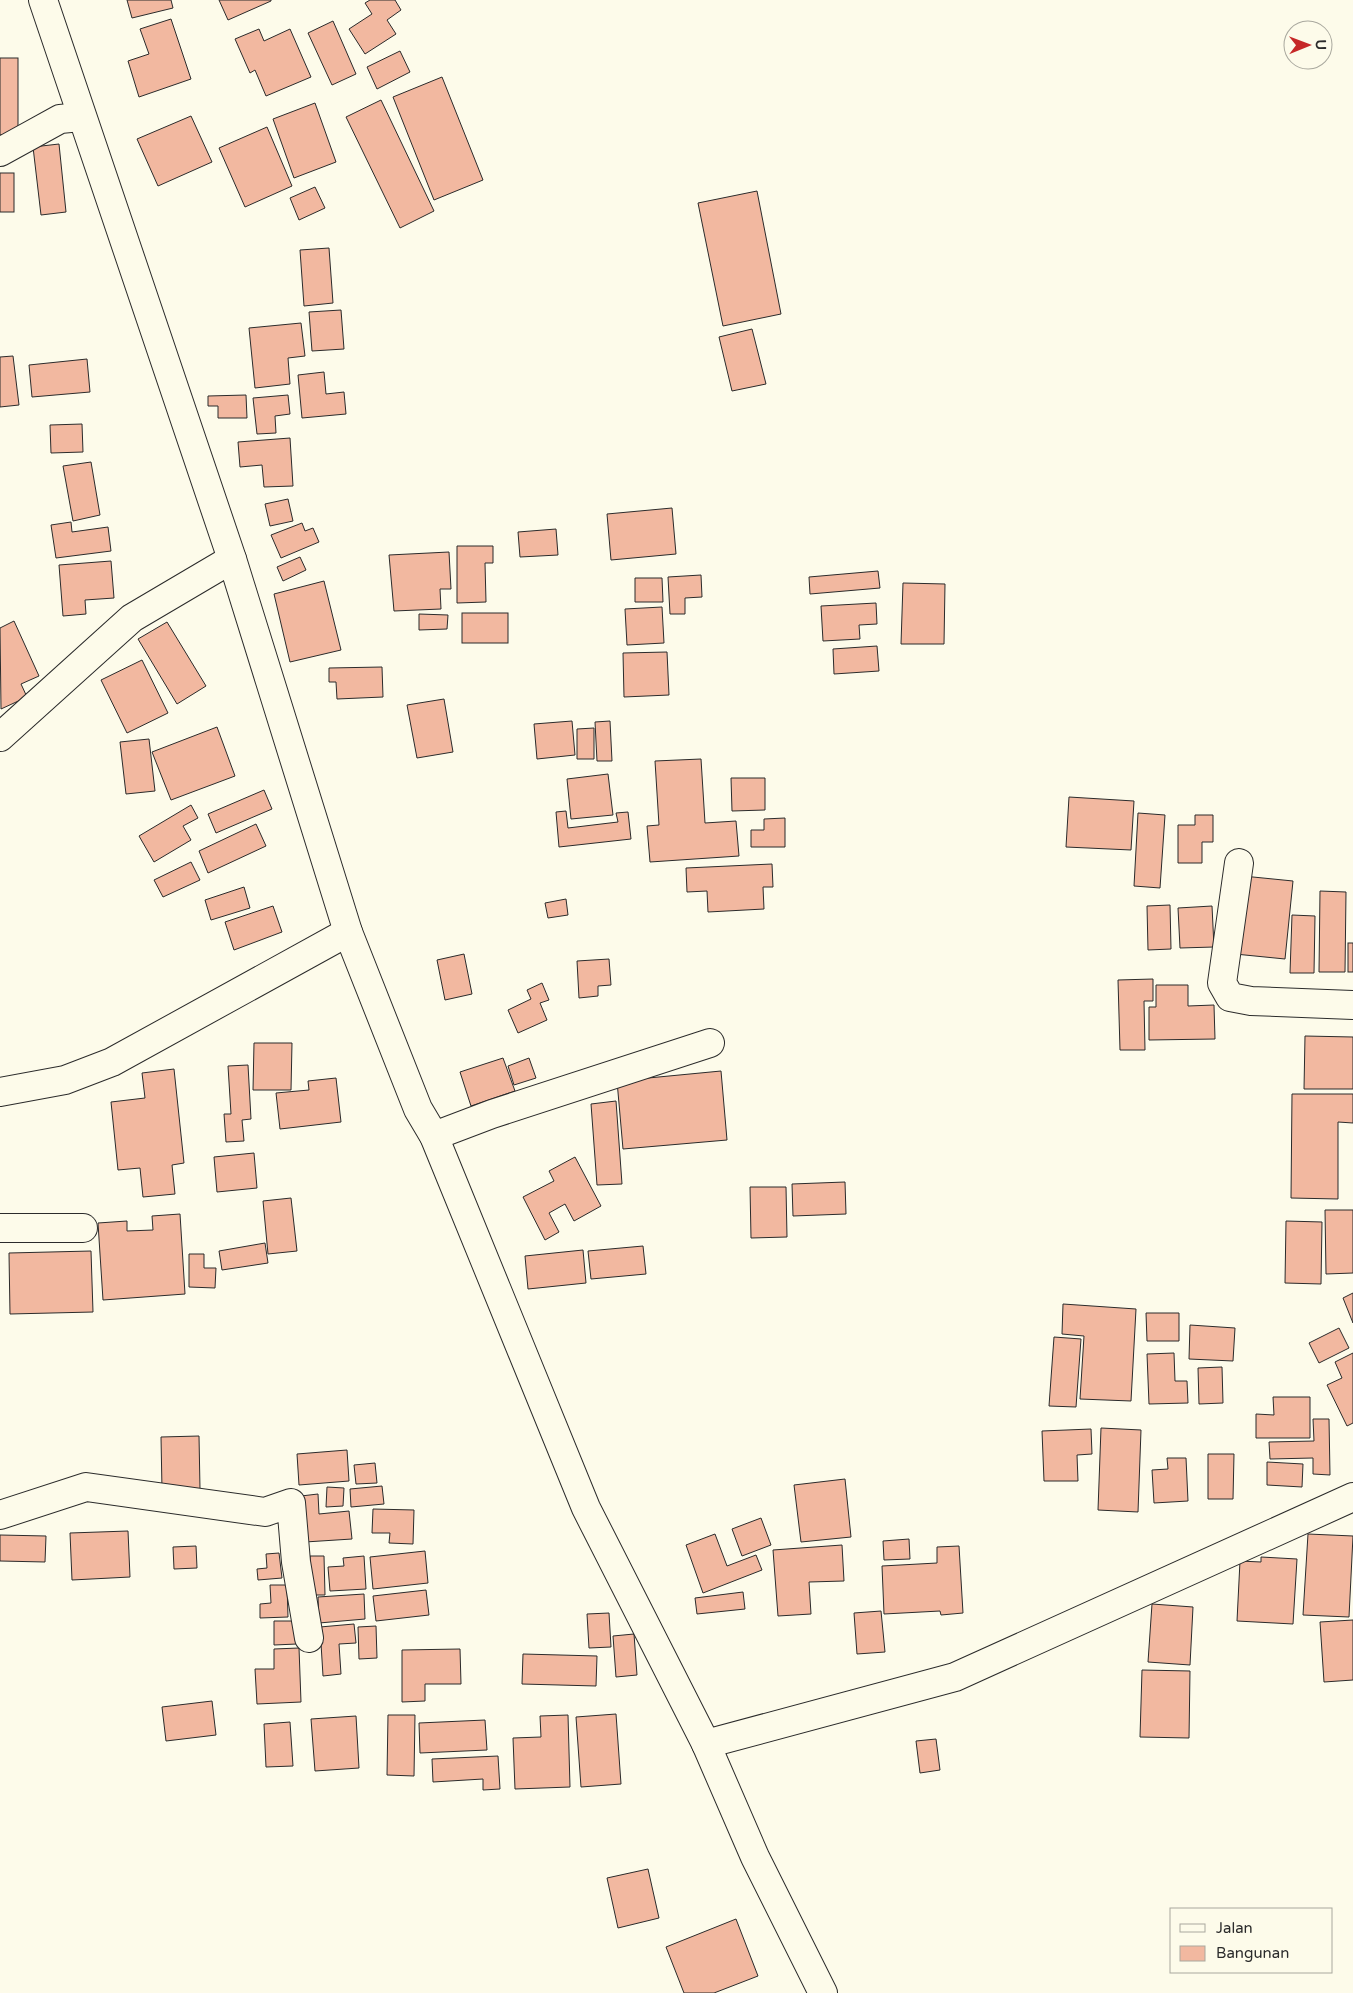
<svg xmlns="http://www.w3.org/2000/svg" width="1353" height="1993" font-family="'Varela Round',sans-serif">
<style>
.building{fill:#f2b8a0;stroke:#2b2b2b}
.lines{fill:none;stroke-linecap:round;stroke-linejoin:round}
.street-casing{stroke:#2b2b2b;stroke-width:30}
.secondary-casing{stroke:#2b2b2b;stroke-width:30}
.street{stroke:#fdfbea;stroke-width:28}
.secondary{stroke:#fdfbea;stroke-width:28}
</style>
<rect width="100%" height="100%" fill="#fdfbea"/>
<g class="building">
<polygon points="127,0 171,0 173,8 132,18"/>
<polygon points="219,0 271,0 271,1 228,20"/>
<polygon points="370,0 395,0 401,10 387,20 396,34 365,54 349,29 372,14 365,3"/>
<polygon points="171,19 191,79 139,97 128,61 149,54 140,29"/>
<polygon points="333,21 356,74 332,85 308,33"/>
<polygon points="259,29 264,41 290,29 311,77 266,96 255,70 250,73 235,39"/>
<polygon points="400,51 410,72 377,89 367,67"/>
<rect x="0" y="58" width="18" height="77"/>
<polygon points="442,77 483,180 434,200 393,97"/>
<polygon points="381,100 434,211 400,228 346,117"/>
<polygon points="315,103 336,162 294,178 273,119"/>
<polygon points="191,116 212,162 158,186 137,139"/>
<polygon points="267,127 292,186 245,207 219,148"/>
<polygon points="59,144 66,212 41,215 33,147"/>
<rect x="0" y="173" width="14" height="39"/>
<polygon points="315,187 325,208 299,220 290,198"/>
<polygon points="757,191 781,314 723,326 698,203"/>
<polygon points="329,248 333,303 304,306 300,250"/>
<polygon points="341,310 344,349 312,351 309,312"/>
<polygon points="301,323 305,356 288,358 290,384 255,388 249,328"/>
<polygon points="752,329 766,384 732,391 719,337"/>
<polygon points="13,356 19,405 0,407 0,357"/>
<polygon points="87,359 90,392 32,397 29,365"/>
<polygon points="324,372 326,394 344,392 346,414 302,418 298,375"/>
<polygon points="246,395 247,418 218,418 218,406 208,406 208,396"/>
<polygon points="288,395 290,414 275,416 276,433 257,434 253,398"/>
<polygon points="82,424 83,452 51,453 50,425"/>
<polygon points="290,438 293,486 264,487 262,465 240,467 238,442"/>
<polygon points="91,462 100,515 73,521 63,466"/>
<polygon points="288,499 293,521 270,526 265,504"/>
<polygon points="672,508 676,554 611,560 607,514"/>
<polygon points="71,522 72,532 108,527 111,551 56,558 51,525"/>
<polygon points="302,523 305,531 313,528 319,542 281,558 271,535"/>
<polygon points="556,529 558,555 520,557 518,532"/>
<polygon points="457,546 493,546 493,563 485,563 486,602 457,603"/>
<polygon points="449,552 451,589 440,589 441,609 394,611 389,555"/>
<polygon points="300,557 306,570 283,581 277,567"/>
<polygon points="111,561 114,598 85,600 86,614 63,616 59,565"/>
<polygon points="878,571 880,588 810,594 809,577"/>
<polygon points="701,575 702,597 685,598 685,614 670,614 668,577"/>
<polygon points="635,578 662,578 663,602 635,602"/>
<polygon points="324,581 341,650 290,662 274,594"/>
<polygon points="903,583 945,584 944,644 901,644"/>
<polygon points="876,603 877,624 859,625 860,639 823,641 821,606"/>
<polygon points="662,607 664,643 627,645 625,609"/>
<rect x="462" y="613" width="46" height="30"/>
<polygon points="419,614 448,615 447,629 419,630"/>
<polygon points="14,621 39,676 21,684 27,697 1,709 0,628"/>
<polygon points="167,622 206,686 177,704 138,639"/>
<polygon points="877,646 879,671 834,674 833,649"/>
<polygon points="667,652 669,695 624,697 623,653"/>
<polygon points="142,660 168,713 127,733 101,680"/>
<polygon points="382,667 383,697 337,699 336,682 329,682 329,668"/>
<polygon points="444,699 453,752 417,758 407,705"/>
<polygon points="572,721 575,755 537,759 534,724"/>
<polygon points="610,721 612,761 597,761 595,722"/>
<polygon points="217,727 235,776 171,800 152,752"/>
<polygon points="594,728 594,759 577,759 577,729"/>
<polygon points="149,739 155,791 126,794 120,742"/>
<polygon points="701,759 705,823 736,821 739,856 650,862 647,826 659,825 655,761"/>
<polygon points="608,774 613,815 571,819 567,779"/>
<polygon points="731,778 765,778 765,810 732,811"/>
<polygon points="264,790 272,809 216,833 208,814"/>
<polygon points="1069,797 1134,801 1131,850 1066,847"/>
<polygon points="191,805 198,818 183,826 191,840 154,862 139,836"/>
<polygon points="566,811 568,828 618,822 616,813 628,812 631,839 559,847 556,812"/>
<polygon points="1138,813 1165,815 1160,888 1134,886"/>
<polygon points="1195,815 1213,815 1213,842 1202,842 1202,863 1178,863 1178,825 1195,825"/>
<polygon points="785,818 785,847 751,847 751,830 764,830 764,819"/>
<polygon points="256,824 266,846 208,873 199,851"/>
<polygon points="191,862 200,880 163,897 154,880"/>
<polygon points="772,864 773,887 763,887 764,909 708,912 707,891 687,892 686,868"/>
<polygon points="1243,876 1293,881 1285,959 1235,954"/>
<polygon points="244,887 250,908 211,920 205,900"/>
<polygon points="1320,891 1346,892 1345,972 1319,972"/>
<polygon points="566,899 568,915 548,918 545,903"/>
<polygon points="1170,905 1171,949 1148,950 1147,906"/>
<polygon points="273,906 282,932 234,950 225,922"/>
<polygon points="1212,906 1214,947 1180,948 1178,908"/>
<polygon points="1292,915 1315,916 1314,973 1290,973"/>
<rect x="1348" y="943" width="5" height="29"/>
<polygon points="464,954 472,994 445,1000 437,960"/>
<polygon points="609,959 611,985 598,986 598,996 579,998 577,961"/>
<polygon points="1153,979 1153,1001 1144,1001 1145,1050 1120,1050 1118,980"/>
<polygon points="542,983 549,1000 540,1003 547,1020 518,1033 508,1010 531,999 527,990"/>
<polygon points="1156,985 1188,985 1188,1006 1214,1005 1215,1039 1149,1040 1149,1007 1156,1007"/>
<polygon points="1305,1036 1353,1037 1353,1089 1304,1089"/>
<polygon points="254,1043 292,1043 291,1090 253,1090"/>
<polygon points="503,1058 515,1091 471,1106 460,1072"/>
<polygon points="529,1058 536,1078 514,1085 508,1066"/>
<polygon points="248,1065 251,1119 242,1120 244,1141 226,1142 224,1114 231,1114 228,1066"/>
<polygon points="174,1069 184,1163 172,1165 175,1194 143,1197 140,1168 118,1170 111,1102 145,1098 142,1073"/>
<polygon points="721,1071 727,1140 623,1149 617,1081"/>
<polygon points="336,1078 341,1122 280,1129 276,1093 309,1090 308,1081"/>
<polygon points="1292,1094 1353,1094 1353,1123 1338,1122 1338,1199 1291,1198"/>
<polygon points="616,1101 622,1184 597,1185 591,1104"/>
<polygon points="254,1153 257,1188 217,1192 214,1157"/>
<polygon points="575,1157 601,1206 574,1221 565,1204 549,1213 559,1232 545,1240 523,1197 554,1181 549,1171"/>
<polygon points="845,1182 846,1214 793,1216 792,1184"/>
<polygon points="750,1187 786,1187 787,1237 751,1238"/>
<polygon points="291,1198 297,1251 268,1254 263,1201"/>
<polygon points="1325,1210 1353,1210 1353,1273 1326,1274"/>
<polygon points="180,1214 185,1294 103,1300 98,1223 127,1221 127,1231 153,1230 152,1216"/>
<polygon points="1286,1221 1322,1222 1321,1284 1285,1283"/>
<polygon points="265,1243 268,1263 222,1270 219,1251"/>
<polygon points="643,1246 646,1274 591,1279 588,1251"/>
<polygon points="583,1250 586,1283 528,1289 525,1256"/>
<polygon points="91,1251 93,1312 10,1314 9,1253"/>
<polygon points="189,1254 204,1254 204,1268 216,1268 215,1288 189,1287"/>
<polygon points="1353,1293 1353,1323 1343,1298"/>
<polygon points="1063,1304 1136,1309 1131,1401 1080,1399 1084,1336 1062,1334"/>
<polygon points="1146,1313 1179,1313 1179,1341 1147,1341"/>
<polygon points="1190,1325 1235,1328 1233,1361 1189,1359"/>
<polygon points="1339,1328 1349,1348 1319,1363 1309,1343"/>
<polygon points="1054,1337 1081,1339 1076,1407 1049,1406"/>
<polygon points="1174,1353 1175,1381 1187,1381 1188,1403 1149,1404 1147,1354"/>
<polygon points="1353,1353 1353,1423 1347,1426 1327,1385 1342,1378 1335,1362"/>
<polygon points="1222,1367 1223,1403 1199,1404 1198,1368"/>
<polygon points="1273,1397 1310,1397 1310,1438 1256,1438 1256,1414 1274,1415"/>
<polygon points="1313,1419 1329,1419 1330,1475 1313,1474 1313,1458 1270,1459 1269,1442 1314,1441"/>
<polygon points="1101,1428 1141,1430 1138,1512 1098,1510"/>
<polygon points="1091,1429 1092,1454 1077,1455 1078,1481 1044,1481 1042,1431"/>
<polygon points="199,1436 200,1489 162,1490 161,1437"/>
<polygon points="347,1450 349,1481 299,1485 297,1454"/>
<polygon points="1208,1454 1234,1454 1233,1499 1208,1499"/>
<polygon points="1167,1458 1186,1458 1188,1501 1154,1503 1152,1470 1168,1469"/>
<polygon points="1267,1462 1303,1464 1302,1487 1267,1485"/>
<polygon points="375,1463 377,1483 356,1484 354,1465"/>
<polygon points="845,1479 851,1537 801,1542 794,1485"/>
<polygon points="382,1486 384,1504 351,1507 350,1489"/>
<polygon points="327,1487 344,1488 343,1506 326,1507"/>
<polygon points="318,1494 319,1514 349,1511 352,1539 305,1542 301,1496"/>
<polygon points="373,1509 414,1510 413,1544 389,1543 390,1533 372,1533"/>
<polygon points="761,1518 771,1545 742,1556 732,1529"/>
<polygon points="128,1531 130,1577 72,1580 70,1533"/>
<polygon points="715,1534 727,1566 756,1555 762,1570 703,1593 686,1545"/>
<polygon points="1308,1534 1353,1536 1349,1617 1303,1615"/>
<polygon points="0,1535 46,1536 45,1562 0,1561"/>
<polygon points="909,1539 910,1559 884,1560 883,1541"/>
<polygon points="842,1545 844,1581 809,1582 811,1614 778,1616 773,1550"/>
<polygon points="196,1546 197,1568 174,1569 173,1547"/>
<polygon points="959,1546 963,1613 941,1615 940,1611 884,1614 882,1566 937,1563 937,1547"/>
<polygon points="425,1551 428,1583 373,1589 370,1557"/>
<polygon points="279,1553 282,1578 258,1580 257,1569 267,1568 266,1554"/>
<polygon points="310,1556 324,1556 325,1595 310,1595"/>
<polygon points="364,1556 366,1589 330,1591 328,1567 344,1566 343,1558"/>
<polygon points="1261,1557 1297,1559 1293,1624 1237,1621 1240,1561 1261,1562"/>
<polygon points="270,1585 287,1585 288,1617 260,1618 260,1604 271,1603"/>
<polygon points="426,1590 429,1615 376,1621 373,1596"/>
<polygon points="743,1592 745,1609 697,1614 695,1598"/>
<polygon points="364,1594 365,1619 319,1623 318,1597"/>
<polygon points="1152,1604 1193,1607 1190,1665 1148,1662"/>
<polygon points="881,1611 885,1652 857,1654 854,1613"/>
<polygon points="609,1613 611,1647 589,1648 587,1614"/>
<polygon points="1353,1620 1353,1680 1324,1682 1320,1622"/>
<polygon points="274,1621 297,1621 297,1644 274,1645"/>
<polygon points="354,1624 356,1643 339,1644 341,1674 323,1676 320,1627"/>
<polygon points="376,1626 377,1658 359,1659 358,1627"/>
<polygon points="634,1634 637,1675 616,1677 613,1636"/>
<polygon points="299,1648 301,1702 257,1704 255,1669 274,1669 274,1649"/>
<polygon points="460,1649 461,1684 425,1684 425,1701 402,1702 402,1650"/>
<polygon points="523,1654 597,1656 596,1686 522,1684"/>
<polygon points="1142,1670 1190,1671 1189,1738 1140,1737"/>
<polygon points="212,1701 216,1735 166,1741 162,1707"/>
<polygon points="616,1714 621,1784 581,1787 576,1717"/>
<polygon points="388,1715 415,1715 414,1776 387,1775"/>
<polygon points="568,1715 570,1787 515,1789 513,1738 541,1737 540,1716"/>
<polygon points="356,1716 359,1768 315,1771 311,1719"/>
<polygon points="485,1720 487,1750 420,1753 419,1723"/>
<polygon points="290,1722 293,1766 266,1767 264,1724"/>
<polygon points="936,1739 940,1770 920,1773 916,1741"/>
<polygon points="498,1756 500,1789 483,1790 483,1779 433,1782 432,1759"/>
<polygon points="648,1869 659,1918 618,1928 607,1878"/>
<polygon points="736,1919 758,1976 714,1993 684,1993 666,1947"/>
</g>
<g class="lines">
<g class="street-casing">
<g id="street">
<polyline points="0,152 60,119 81,117"/>
<polyline points="0,737 132,618 232,559"/>
<polyline points="1239,863 1222,983 1230,997 1251,1001 1353,1005"/>
<polyline points="0,1092 65,1080 112,1062 348,932"/>
<polyline points="434,1136 492,1114 710,1043"/>
<polyline points="0,1228 83,1228"/>
<polyline points="0,1515 86,1487 265,1512 291,1503 296,1562 309,1638"/>
<polyline points="706,1744 955,1677 1353,1497"/>
</g>
</g>
<g class="secondary-casing">
<polyline id="secondary" points="43,0 232,559 348,932 418,1109 434,1136 586,1508 706,1744 755,1857 823,1993"/>
</g>
<use href="#street" class="street"/>
<use href="#secondary" class="secondary"/>
</g>
<rect x="1170" y="1908" width="162" height="65" fill="#fdfbea" stroke="#a9a89e"/>
<rect x="1180" y="1924" width="25" height="8" fill="#fdfbea" stroke="#a9a89e"/>
<text x="1216" y="1933" font-size="15" fill="#2b2b2b">Jalan</text>
<rect x="1180" y="1946" width="25" height="15" fill="#f2b8a0" stroke="#a9a89e"/>
<text x="1216" y="1958" font-size="15" fill="#2b2b2b">Bangunan</text>
<g transform="translate(1308 45) rotate(89)"><circle r="24" fill="#fdfbea" stroke="#a9a89e"/>
<path d="M0-4L9 19L0 12L-9 19Z" fill="#c62828"/>
<text y="-8" font-size="14" font-weight="bold" text-anchor="middle" fill="#2b2b2b">U</text>
</g>
</svg>
